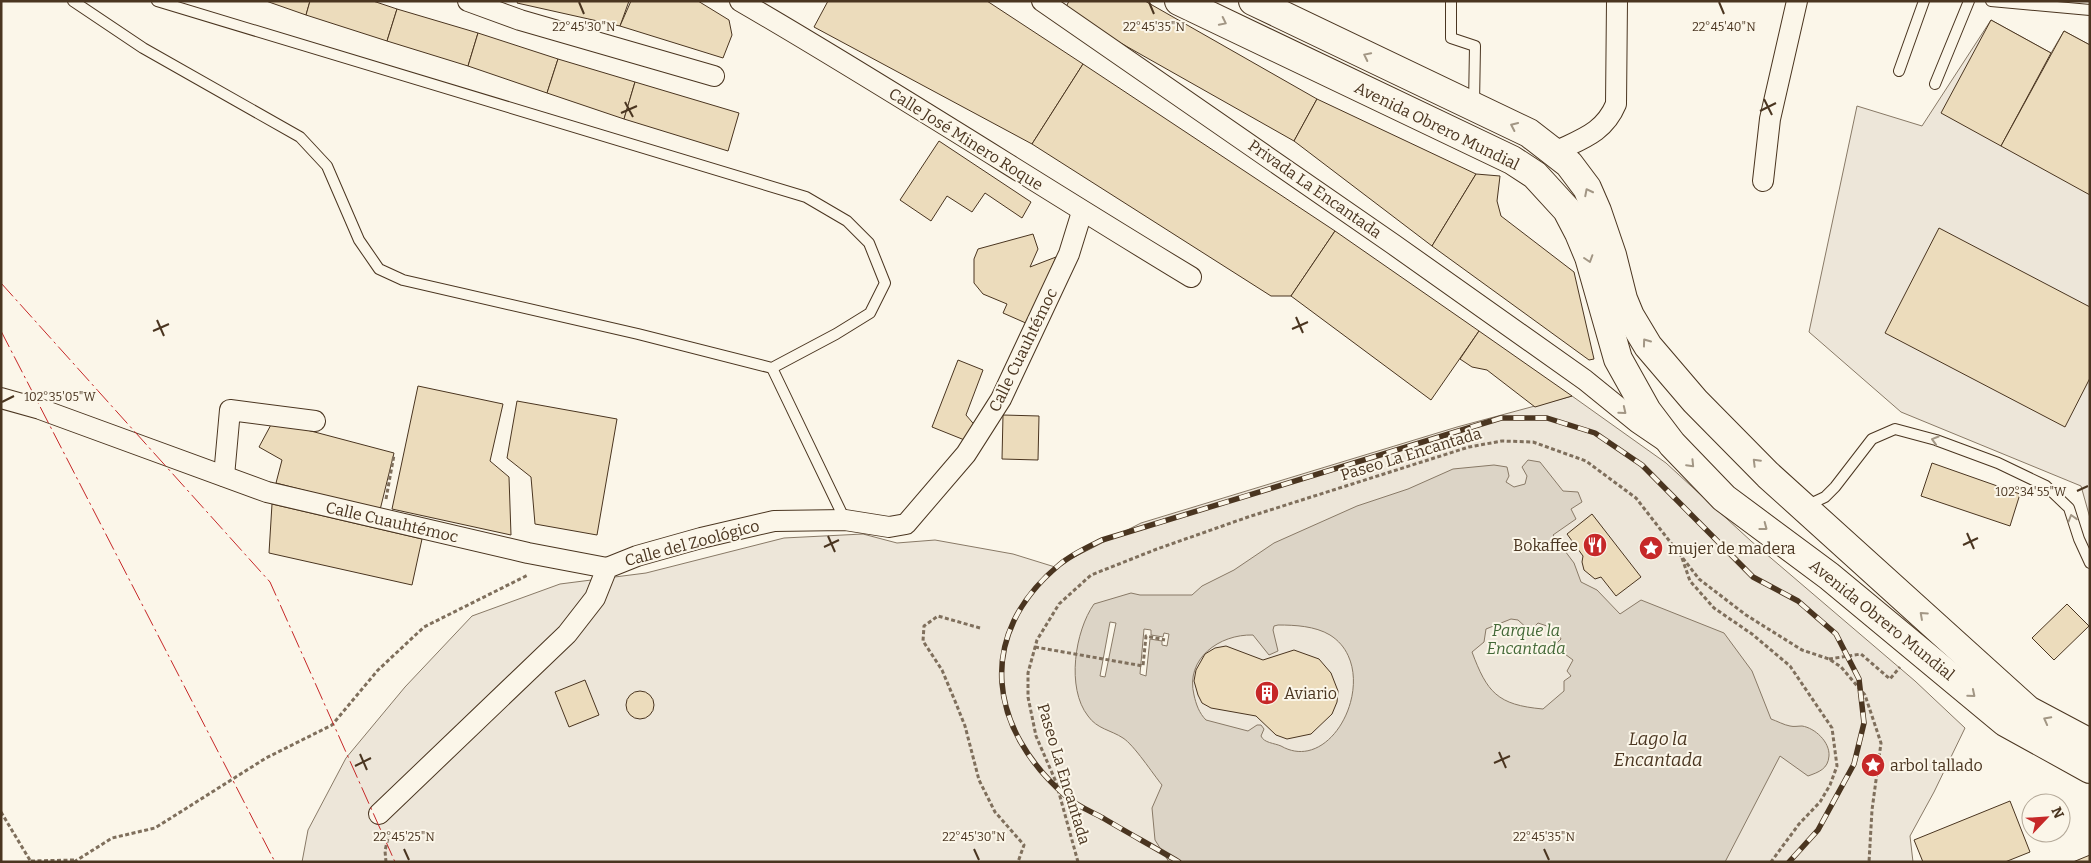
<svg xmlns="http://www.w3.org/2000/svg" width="2091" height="863" font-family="Bitter,serif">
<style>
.green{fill:#ede6d9;stroke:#887966}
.water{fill:#dcd4c6;stroke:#887966;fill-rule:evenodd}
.pier{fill:#fbf6e9;stroke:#887966}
.building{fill:#ecdcbc;stroke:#4a3520}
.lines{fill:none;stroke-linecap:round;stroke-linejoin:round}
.lane-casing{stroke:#4a3520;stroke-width:12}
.street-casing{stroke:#4a3520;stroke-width:22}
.secondary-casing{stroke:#4a3520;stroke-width:30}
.path{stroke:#7f6f5c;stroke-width:3;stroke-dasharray:4 2.5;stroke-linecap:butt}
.lane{stroke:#fbf6e9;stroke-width:10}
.street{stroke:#fbf6e9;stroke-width:20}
.secondary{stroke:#fbf6e9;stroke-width:28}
.rail-casing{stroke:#4a3520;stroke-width:5.5}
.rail{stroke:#fbf6e9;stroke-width:4;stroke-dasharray:11;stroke-linecap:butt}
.power{stroke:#c62828;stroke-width:1;stroke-dasharray:18 4 2.5 4;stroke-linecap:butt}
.oneway{stroke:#a29684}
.ticks{fill:none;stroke:#4a3520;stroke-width:2}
.labels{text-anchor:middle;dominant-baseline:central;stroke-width:4;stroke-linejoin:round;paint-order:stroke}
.street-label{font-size:16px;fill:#4a3520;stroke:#fbf6e9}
.poi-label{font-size:16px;fill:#4a3520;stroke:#fbf6e9;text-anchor:start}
.park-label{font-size:16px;font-style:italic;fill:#436837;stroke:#fbf6e9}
.water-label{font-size:18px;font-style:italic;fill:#4a3520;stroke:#fbf6e9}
.ticks-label{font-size:12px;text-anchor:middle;fill:#4a3520;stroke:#fbf6e9;stroke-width:4;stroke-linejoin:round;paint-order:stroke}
</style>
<rect width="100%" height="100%" fill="#fbf6e9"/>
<g class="green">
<polygon points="1991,20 2051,53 2064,31 2090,45 2090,518 2081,486 1901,412 1809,332 1857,106 1922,126"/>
<polygon points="1572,396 1666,463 1751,541 1915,681 1965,728 1934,792 1910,836 1913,862 302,862 308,830 346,758 405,687 472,616 560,584 646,573 784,538 863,534 897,543 935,540 1013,554 1055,567 1141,523 1457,427"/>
</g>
<path class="water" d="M 1528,460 L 1540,462 L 1563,491 L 1578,492 L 1582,502 L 1571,509 L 1576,519 L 1553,535 L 1574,563 L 1581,582 L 1597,590 L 1620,614 L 1641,600 L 1724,633 L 1752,671 L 1771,719 C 1777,721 1784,725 1790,726 C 1794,727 1798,726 1802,726 C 1815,728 1830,742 1829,756 C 1828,769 1819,772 1808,776 L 1780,756 L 1725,862 L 1169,862 L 1155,840 L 1152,808 L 1162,785 C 1153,774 1134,745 1123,738 C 1111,730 1097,729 1088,716 C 1066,688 1075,631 1094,604 L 1131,593 L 1140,595 L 1192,595 L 1202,586 L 1234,570 L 1274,543 L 1357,506 L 1408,489 L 1453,469 L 1494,465 L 1507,467 L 1509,476 L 1506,482 L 1514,487 L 1525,484 L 1527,476 L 1522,467 ZM 1511,619 L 1518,620 L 1530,631 L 1538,623 L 1556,629 L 1561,639 L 1554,646 L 1573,660 L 1567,671 L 1571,676 L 1564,681 L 1564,691 L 1543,709 C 1497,705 1487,692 1472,652 L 1484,642 L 1486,629 ZM 1278,625 C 1295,625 1315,626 1330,635 C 1384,669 1335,777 1281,746 C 1274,743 1264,743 1261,736 L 1264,729 L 1261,725 L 1257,725 L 1248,731 L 1206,720 C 1199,713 1196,704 1194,695 C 1185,659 1219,634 1253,635 L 1269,655 L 1278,651 L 1273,630 L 1274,626 Z"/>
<g class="pier">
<polygon points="1110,622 1116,623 1105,677 1100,676"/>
<polygon points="1144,629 1151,630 1151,635 1163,637 1164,633 1169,634 1167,646 1162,645 1162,641 1150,639 1146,676 1140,674"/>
</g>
<g class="building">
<polygon points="266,1 310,1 306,15"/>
<polygon points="310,1 373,1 397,9 387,41 306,15"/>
<polygon points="518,1 629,1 620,26 517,3"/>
<polygon points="631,1 698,1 729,20 732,35 723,58 620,26"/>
<polygon points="828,1 987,1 1083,64 1032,144 814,27"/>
<polygon points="1069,1 1145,1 1317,99 1294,141 1064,11"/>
<polygon points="397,9 478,33 468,66 387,41"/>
<polygon points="1991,20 2051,53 2001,146 1941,113"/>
<polygon points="2064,31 2090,45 2090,195 2001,146"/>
<polygon points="478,33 558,59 547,93 468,66"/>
<polygon points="558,59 635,82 624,119 547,93"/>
<polygon points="1083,64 1335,231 1291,296 1271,296 1032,144"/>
<polygon points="635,82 739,113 728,151 624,119"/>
<polygon points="1317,99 1476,174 1432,246 1294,141"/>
<polygon points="939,141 1031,202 1022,218 985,193 972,212 947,196 931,221 900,200"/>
<polygon points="1476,174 1500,176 1497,201 1501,216 1574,272 1594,359 1589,360 1432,246"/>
<polygon points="1939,228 2090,307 2090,378 2065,427 1885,333"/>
<polygon points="1335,231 1479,331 1431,400 1291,296"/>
<polygon points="1033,234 1038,249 1030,267 1056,257 1028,324 1003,313 1007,304 983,294 974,283 974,259 978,249"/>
<polygon points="1479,331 1572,396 1535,407 1487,370 1472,367 1460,359"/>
<polygon points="958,360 983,370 966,415 978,429 972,443 932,427"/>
<polygon points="418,386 503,404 490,461 509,477 511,535 392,509"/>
<polygon points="517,401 617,419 597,535 535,524 531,477 507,458"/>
<polygon points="1003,415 1039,416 1038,460 1002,459"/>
<polygon points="273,421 394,453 380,510 276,483 282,460 259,447"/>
<polygon points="1932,463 2020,494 2010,526 1921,496"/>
<polygon points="272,504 422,539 412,585 269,553"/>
<polygon points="1592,514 1641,577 1616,596 1601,577 1595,579 1584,570 1582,562 1583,556 1567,534"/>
<polygon points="2067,604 2089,626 2054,660 2032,638"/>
<polygon points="1226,646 1263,660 1294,650 1319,659 1331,673 1338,691 1337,702 1332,714 1311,734 1287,739 1276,735 1256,716 1211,708 1202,703 1198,695 1194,681 1196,670 1205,654 1215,648"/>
<polygon points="585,680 599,715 569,727 555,692"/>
<circle cx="640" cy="705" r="14"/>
<polygon points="2010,801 2030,852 2005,862 1923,862 1914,840"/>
<polygon points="2090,855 2090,862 2073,862"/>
</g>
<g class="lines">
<g class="lane-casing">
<g id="lane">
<polyline points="73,1 143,48 300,137 327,166 359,240 379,269 403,280 638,334 772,368 836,334 870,313 885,283 869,243 847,221 806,197 157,1"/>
<polyline points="1451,1 1451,38 1475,46 1474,104"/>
<polyline points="1991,1 2090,10"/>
<polyline points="1899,71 1924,1"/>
<polyline points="1935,84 1969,1"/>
<polyline points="772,368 845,520"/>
<polyline points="1806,506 1825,497 1835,487 1872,439 1895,429 1936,440 1998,463 2046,486 2069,508 2079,539 2090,563"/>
</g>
</g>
<g class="street-casing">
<g id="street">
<polyline points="468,1 520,20 714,76"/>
<path d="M 740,1 C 892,89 1040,186 1191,277"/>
<polyline points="1042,1 1393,244 1585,380 1638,423 1663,440"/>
<path d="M 1555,152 C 1581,139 1604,133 1616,104 L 1617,1"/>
<polyline points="1763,181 1770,119 1797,1"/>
<polyline points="1,398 40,409 267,492 528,553 607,568"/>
<polyline points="224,476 230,410 315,421"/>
<polyline points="379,814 567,634 595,598 607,568 637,556 701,538 774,521 845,520 889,527 906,524 966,454 1001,399 1069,254 1082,212"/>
</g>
</g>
<g class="secondary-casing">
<g id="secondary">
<polyline points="1179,1 1512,160 1535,175 1567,210 1579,233 1589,257 1618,359 1647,411 1672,444 1724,498 1829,576 2005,722 2090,769"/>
<polyline points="1253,1 1529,133 1569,164 1587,188 1597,211 1612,255 1623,299 1630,316 1648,346 1695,401 1768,475 2028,710 2090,743"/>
</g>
</g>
<g class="path">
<polyline points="386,499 394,455"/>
<polyline points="1682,558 1690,581 1714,608 1752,634 1790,666 1832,728 1837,766 1830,785 1820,802 1799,824 1771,862"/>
<polyline points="980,628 938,616 924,626 923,641 942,670 955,701 965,726 979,780 995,812 1024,845 1018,862"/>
<polyline points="1035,647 1143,666 1146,636 1165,640"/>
<polyline points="1829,659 1861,654 1890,679 1900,667"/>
<polyline points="1,812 31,862"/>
<polyline points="31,861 75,860"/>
<polyline points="74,862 112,838 155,828 266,758 332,725 378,670 424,627 528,575"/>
<polyline points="386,862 385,851 389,833"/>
<polyline points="1078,862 1056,782 1036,736 1028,697 1028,673 1037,640 1059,604 1091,575 1157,549 1248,517 1469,447 1502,441 1533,442 1586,461 1636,498 1699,579 1746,615 1802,650 1829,659 1841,667 1865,695 1881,743 1872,810 1869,862"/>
</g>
<use href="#lane" class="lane"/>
<use href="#street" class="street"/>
<use href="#secondary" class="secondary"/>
<g class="rail-casing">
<path id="rail" d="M 1179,862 C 1154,847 1128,833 1103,818 C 1092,812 1077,806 1067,797 C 988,729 975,635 1059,565 C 1072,554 1088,547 1102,540 L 1501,418 L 1547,418 L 1595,433 L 1642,465 L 1753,577 L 1798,601 L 1836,634 L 1859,679 L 1864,723 L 1854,764 L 1818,830 L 1789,862"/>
</g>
<use href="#rail" class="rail"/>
<g class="power">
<polyline points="1,283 270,582 395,862"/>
<polyline points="1,331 275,862"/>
</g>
</g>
<defs><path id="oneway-chevron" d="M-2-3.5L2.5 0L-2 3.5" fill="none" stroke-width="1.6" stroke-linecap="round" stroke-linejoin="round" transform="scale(1.25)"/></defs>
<g class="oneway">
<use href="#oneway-chevron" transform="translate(1223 22) rotate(26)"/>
<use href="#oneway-chevron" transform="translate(1367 56) rotate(-154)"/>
<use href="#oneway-chevron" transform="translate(1514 126) rotate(-155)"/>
<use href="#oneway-chevron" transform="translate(1588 192) rotate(-117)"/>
<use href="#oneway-chevron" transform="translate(1589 259) rotate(72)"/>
<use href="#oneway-chevron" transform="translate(1646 342) rotate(-126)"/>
<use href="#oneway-chevron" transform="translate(1623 411) rotate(39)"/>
<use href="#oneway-chevron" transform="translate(1935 440) rotate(-163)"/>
<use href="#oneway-chevron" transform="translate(1756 462) rotate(-135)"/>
<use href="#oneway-chevron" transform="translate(1691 464) rotate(46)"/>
<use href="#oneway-chevron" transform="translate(2072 518) rotate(-107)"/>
<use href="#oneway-chevron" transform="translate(1764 527) rotate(37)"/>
<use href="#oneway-chevron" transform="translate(1923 615) rotate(-138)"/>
<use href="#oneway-chevron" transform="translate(1972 694) rotate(40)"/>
<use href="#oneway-chevron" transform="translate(2047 720) rotate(-152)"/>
</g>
<path class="ticks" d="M 579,2 L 584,14M 1149,2 L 1154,14M 1719,2 L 1724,14M 1764,99 L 1772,115M 625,102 L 633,117M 1760,111 L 1776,103M 621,113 L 637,106M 1296,317 L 1303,333M 157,320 L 164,336M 1292,329 L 1308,322M 153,331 L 169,324M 2,402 L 14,396M 2077,491 L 2088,486M 1967,533 L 1974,549M 828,536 L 835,552M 1963,545 L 1978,538M 824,547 L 839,540M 1499,752 L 1506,768M 360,754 L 367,770M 1494,763 L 1510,756M 355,766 L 371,758M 404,849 L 409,860M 974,849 L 979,860M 1544,849 L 1549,860"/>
<defs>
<g id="restaurant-disc" transform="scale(1.25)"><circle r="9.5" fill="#c62828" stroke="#fbf6e9"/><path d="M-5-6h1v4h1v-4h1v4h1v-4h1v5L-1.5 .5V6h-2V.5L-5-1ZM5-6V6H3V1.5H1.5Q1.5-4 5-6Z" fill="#fff"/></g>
<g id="sight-disc" transform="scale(1.25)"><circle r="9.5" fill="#c62828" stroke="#fbf6e9"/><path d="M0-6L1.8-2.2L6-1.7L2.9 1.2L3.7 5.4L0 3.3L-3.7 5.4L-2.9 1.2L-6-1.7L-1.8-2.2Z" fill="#fff"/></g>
<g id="building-disc" transform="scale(1.25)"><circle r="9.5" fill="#c62828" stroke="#fbf6e9"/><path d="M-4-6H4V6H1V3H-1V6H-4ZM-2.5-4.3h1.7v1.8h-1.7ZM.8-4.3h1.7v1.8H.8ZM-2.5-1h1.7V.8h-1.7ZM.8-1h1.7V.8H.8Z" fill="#fff"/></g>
</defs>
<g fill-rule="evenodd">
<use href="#restaurant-disc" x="1595" y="545"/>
<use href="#sight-disc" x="1651" y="548"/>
<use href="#building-disc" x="1267" y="693"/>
<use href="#sight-disc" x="1873" y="765"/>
</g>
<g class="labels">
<g class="street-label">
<text transform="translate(1437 126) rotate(26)">Avenida Obrero Mundial</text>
<text transform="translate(966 139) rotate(32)">Calle José Minero Roque</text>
<text transform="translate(1315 189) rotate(35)">Privada La Encantada</text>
<text transform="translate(1023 350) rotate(-64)">Calle Cuauhtémoc</text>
<text transform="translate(1411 454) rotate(-17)">Paseo La Encantada</text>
<text transform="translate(392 522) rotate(13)">Calle Cuauhtémoc</text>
<text transform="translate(692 543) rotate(-15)">Calle del Zoológico</text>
<text transform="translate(1882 620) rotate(39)">Avenida Obrero Mundial</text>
<text transform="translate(1064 774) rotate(73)">Paseo La Encantada</text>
</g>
<g class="poi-label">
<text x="1578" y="545" text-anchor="end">Bokaffee</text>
<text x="1668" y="548">mujer de madera</text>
<text x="1284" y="693">Aviario</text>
<text x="1890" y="765">arbol tallado</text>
</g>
<g class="park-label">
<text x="1526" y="630">Parque la<tspan x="1526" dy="18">Encantada</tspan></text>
</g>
<g class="water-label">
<text x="1658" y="739">Lago la<tspan x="1658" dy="21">Encantada</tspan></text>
</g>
</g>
<g class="ticks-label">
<text x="584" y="31">22°45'30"N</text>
<text x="1154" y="31">22°45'35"N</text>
<text x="1724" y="31">22°45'40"N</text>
<text x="60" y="401">102°35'05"W</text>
<text x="2031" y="496">102°34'55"W</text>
<text x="404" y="841">22°45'25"N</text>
<text x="974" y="841">22°45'30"N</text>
<text x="1544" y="841">22°45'35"N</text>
</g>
<rect width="2091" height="863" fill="none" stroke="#4a3520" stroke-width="5"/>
<g transform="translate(2046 818) rotate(65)"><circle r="24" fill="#fbf6e9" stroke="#b4a999"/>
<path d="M0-4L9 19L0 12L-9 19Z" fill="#c62828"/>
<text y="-8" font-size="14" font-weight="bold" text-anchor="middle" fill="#4a3520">N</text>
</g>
</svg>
